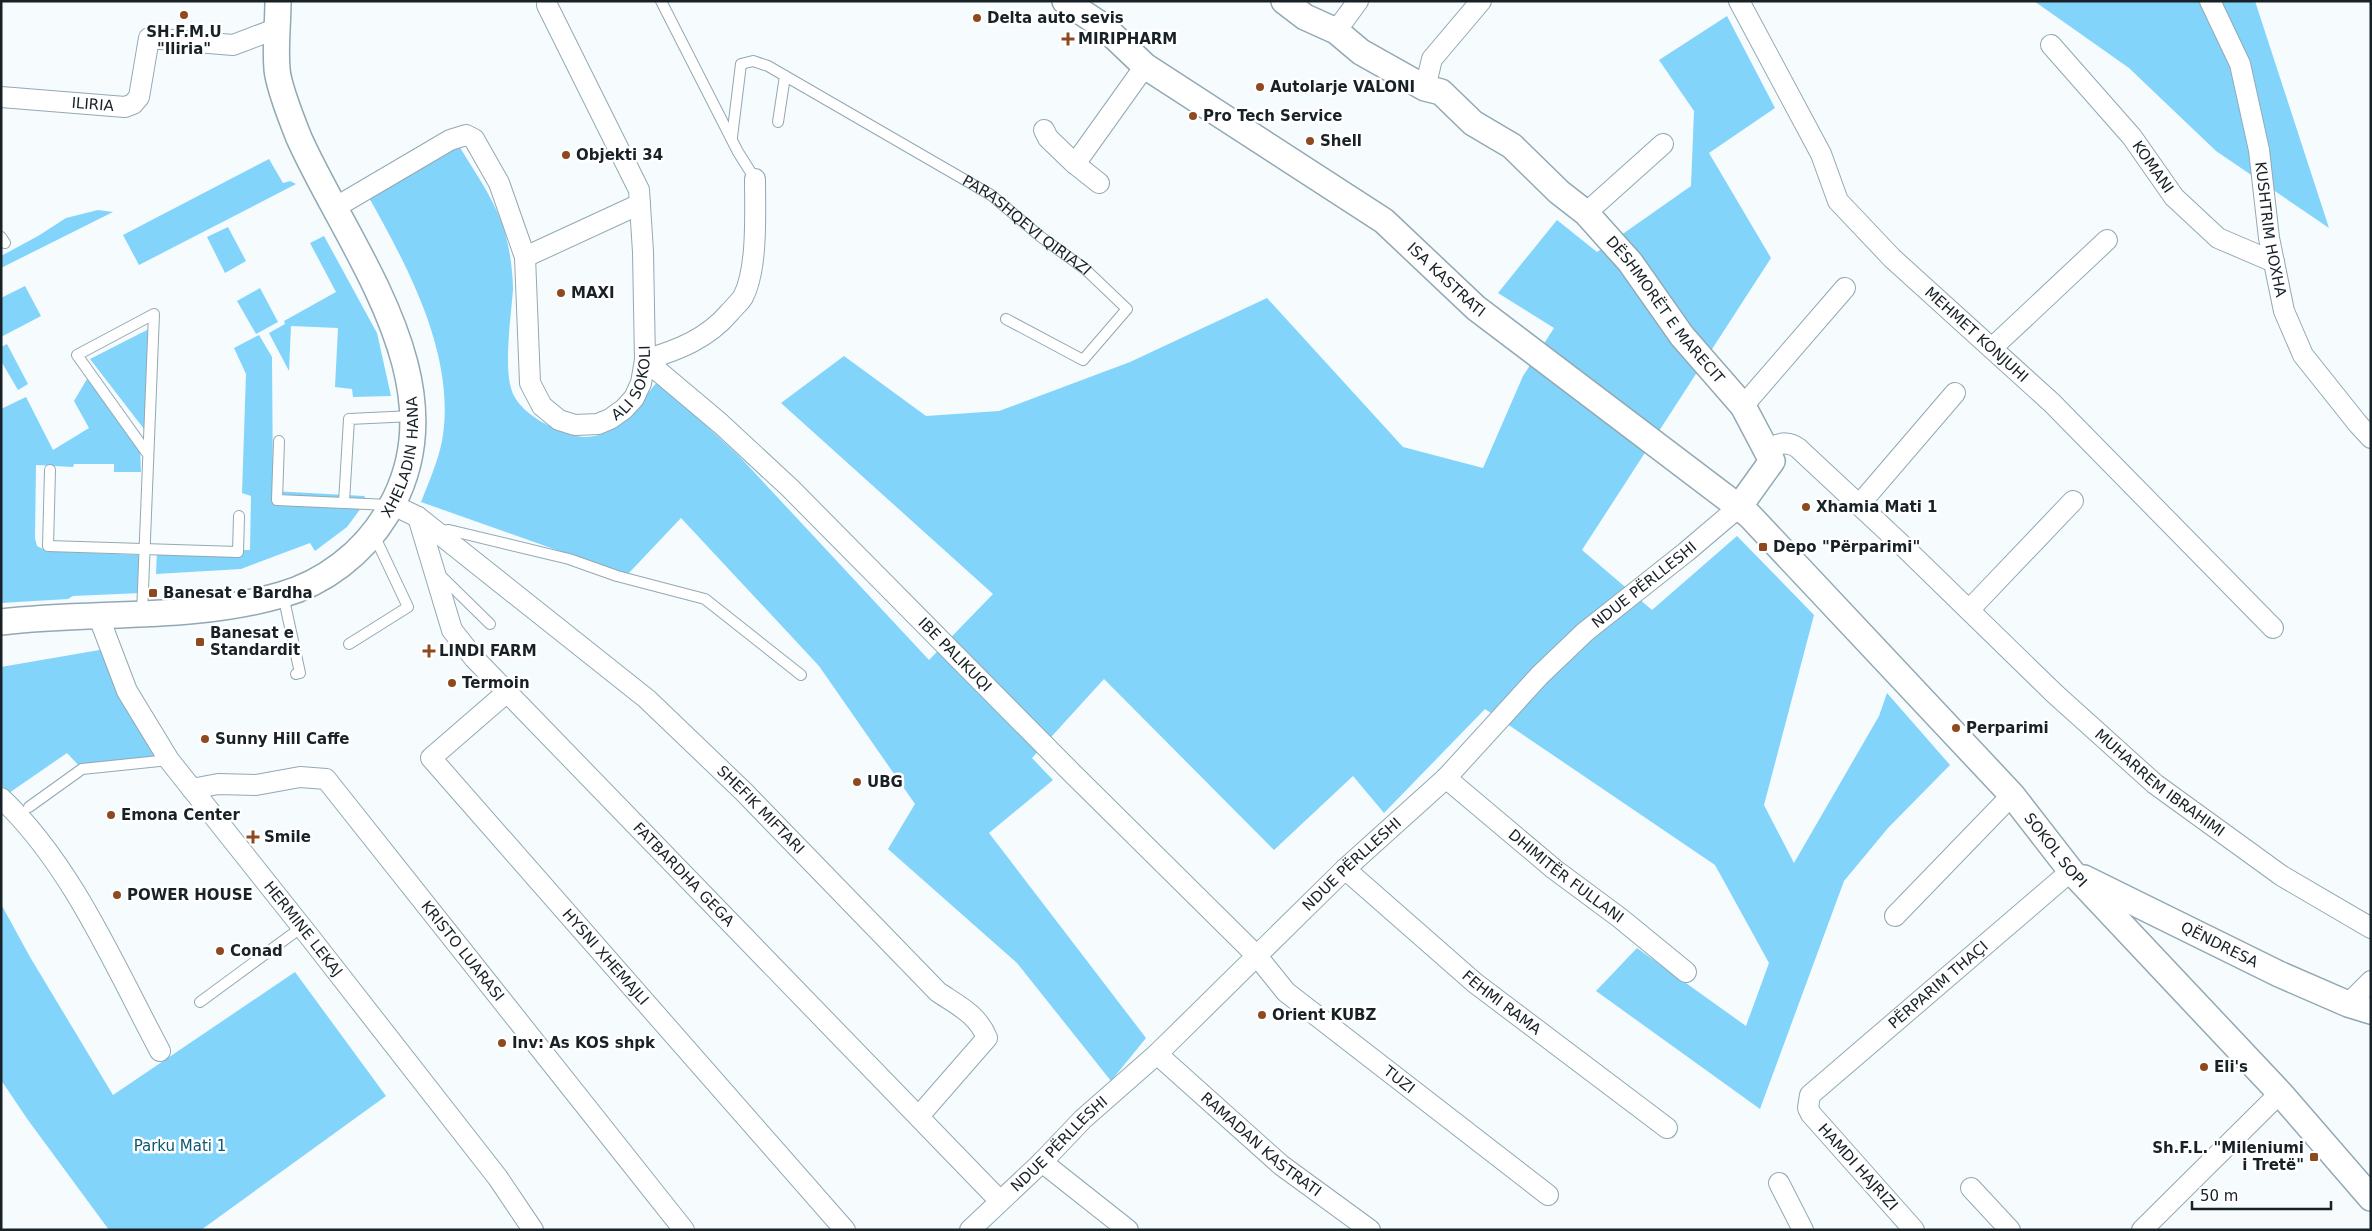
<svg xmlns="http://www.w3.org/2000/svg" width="2372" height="1231" font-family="'DejaVu Sans',sans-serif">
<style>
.green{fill:#82d4fb}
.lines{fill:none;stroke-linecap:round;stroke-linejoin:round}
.service-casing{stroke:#92a9b4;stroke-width:12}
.minor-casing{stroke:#92a9b4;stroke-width:22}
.tertiary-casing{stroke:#92a9b4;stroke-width:28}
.service{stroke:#fff;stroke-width:10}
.minor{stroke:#fff;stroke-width:20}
.tertiary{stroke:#fff;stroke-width:25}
.poi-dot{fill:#8e491e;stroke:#fff;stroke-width:2}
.labels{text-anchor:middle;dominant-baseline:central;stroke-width:5;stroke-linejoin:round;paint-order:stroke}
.poi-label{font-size:15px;font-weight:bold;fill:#182126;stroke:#fff;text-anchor:start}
.street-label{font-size:15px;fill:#182126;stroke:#fff}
.park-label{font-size:15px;fill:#095672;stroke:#fff}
</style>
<rect width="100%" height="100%" fill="#f6fbfe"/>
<g class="green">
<polygon points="2034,1 2255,1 2329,228 2216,151 2129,68"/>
<path d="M 1727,16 L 1775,108 L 1709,153 L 1771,258 L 1582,550 L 1652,610 L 1737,536 L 1814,615 L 1764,805 L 1794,863 L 1879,716 L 1887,693 L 1950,765 L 1888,828 L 1844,881 L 1760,1109 L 1596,991 L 1637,948 L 1746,1026 L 1769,963 L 1715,865 L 1485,709 L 1384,813 L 1353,776 L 1274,850 L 1104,679 L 1032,758 L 1053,780 L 989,833 L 1146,1038 L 1111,1081 L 1017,963 L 888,849 L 915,804 L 819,666 L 681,518 L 627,575 L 421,502 C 429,482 438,461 442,441 C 457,357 408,267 368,196 L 456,141 C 475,173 501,207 508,245 C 511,259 513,276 513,290 C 511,315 504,366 511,388 C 515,404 531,416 544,423 C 602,457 623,423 658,381 L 740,457 L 929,660 L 993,594 L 781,403 L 844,356 L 926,416 L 999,411 L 1130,362 L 1267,298 L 1403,447 L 1483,468 L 1523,376 L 1554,328 L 1498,293 L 1557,220 L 1597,252 L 1691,186 L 1694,111 L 1659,60 Z"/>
<polygon points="269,159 283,183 290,181 296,184 139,265 123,235"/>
<polygon points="98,210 113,212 1,268 1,256 38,236 66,218"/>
<polygon points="228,227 246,261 225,273 207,237"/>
<polygon points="324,236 377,333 391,396 353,397 352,389 335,387 338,328 291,326 289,371 269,333 285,324 284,321 336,292 310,243"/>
<polygon points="25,286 41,316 1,337 1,298"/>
<polygon points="260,288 278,322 256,334 237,301"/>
<polygon points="149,329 144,429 90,359"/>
<polygon points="259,335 272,357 273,491 364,496 367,500 347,527 315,551 310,543 241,569 156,574 157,550 250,550 251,496 242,493 246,374 234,348"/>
<polygon points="7,344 28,384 18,390 1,361 1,347"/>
<polygon points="87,379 140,448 141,472 114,472 114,464 74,464 73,467 36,465 35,538 37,546 47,551 138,555 140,558 141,593 73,596 68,599 1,603 1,409 26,397 53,450 89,428 74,401"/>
<polygon points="111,648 169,760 82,769 67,753 9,793 1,785 1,667"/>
<polygon points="1,904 30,957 113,1095 295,972 386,1096 201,1230 109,1230 28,1120 1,1080"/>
</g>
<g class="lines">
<g class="service-casing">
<g id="service">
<polyline points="661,1 738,152 755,179"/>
<polyline points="778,122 785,76"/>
<path id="s1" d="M 732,137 L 741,64 L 753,61 L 768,66 L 991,195 L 1041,237 L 1085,269 L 1127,309 L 1083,360 L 1006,319"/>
<polyline points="1,237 5,243"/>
<polyline points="279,441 277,500 389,505"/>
<polyline points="50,470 48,546 238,552 239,516"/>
<polyline points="344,502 349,419 413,416"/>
<polyline points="439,531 449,530 569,559 617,576 705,599 801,675"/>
<polyline points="439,574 490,624"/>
<polyline points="283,595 300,673 296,674"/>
<polyline points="142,614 154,314 77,355 147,453"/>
<polyline points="349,644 408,607 374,535"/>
<polyline points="29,807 82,769 169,760"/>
<polyline points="200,1002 302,927"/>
</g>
</g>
<g class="minor-casing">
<g id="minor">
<path id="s2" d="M 1739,1 L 1821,154 L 1838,201 L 1892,258 L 2052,403 L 2273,628"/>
<path id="s3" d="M 2210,1 L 2240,64 L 2259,150 L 2269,238 L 2284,311 L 2303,355 L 2358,424 L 2371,438"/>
<polyline points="1336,31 1358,1"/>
<path id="s4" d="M 2051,45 L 2132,137 L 2174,197 L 2218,238 L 2274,262"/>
<polyline points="1425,88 1432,59 1481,1"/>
<path id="s5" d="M 1,97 L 125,107 L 133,104 L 139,97 L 149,38 L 233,45 L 278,28"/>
<polyline points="1044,130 1048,138 1075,164"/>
<polyline points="1099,183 1075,164 1145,66"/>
<path id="s6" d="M 336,207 L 450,140 L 466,135 L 474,139 L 499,183 L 525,257 L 530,383 L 542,406 L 559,420 L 575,425 L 598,424 L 610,419 L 624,409 L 634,398 L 641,383 L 645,360 L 643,252 L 639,190 L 547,5"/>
<polyline points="1586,213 1663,144"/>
<polyline points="525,257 640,204"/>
<polyline points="1992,348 2107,240"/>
<path id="s7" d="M 645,360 L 721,424 L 790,488 L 1073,774 L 1257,956 L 1286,992 L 1548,1195"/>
<path d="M 645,360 C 678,350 707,339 730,312 C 734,307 740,302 743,297 C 758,269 755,211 755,179"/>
<polyline points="1743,406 1845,288"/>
<path id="s8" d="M 1772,461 L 1773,447 C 1781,442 1790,442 1798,448 L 1902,545 L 2055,694 L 2155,784 L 2282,876 L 2371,928"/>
<path id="s9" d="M 393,505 L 418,517 L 647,699 L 743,791 L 938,992 C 959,1006 978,1015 987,1038 L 919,1116"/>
<polyline points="1859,505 1955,393"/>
<path id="s10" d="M 418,517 L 452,630 L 474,658 L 1000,1201"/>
<polyline points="1969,610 2073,501"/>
<path id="s11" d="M 98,615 L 127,691 L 169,760 L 309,936 L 498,1178 L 533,1230"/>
<path id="s12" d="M 506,693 L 431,758 L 845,1230"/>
<path id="s13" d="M 1446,778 L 1554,869 L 1620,918 L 1686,972"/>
<path id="s14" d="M 192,789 L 218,784 L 256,785 L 300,777 L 326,779 L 684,1230"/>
<path d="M 1,798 C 72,865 114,965 160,1051"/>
<path id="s15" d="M 1345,869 L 1475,983 L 1667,1128"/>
<polyline points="1895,916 2012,795"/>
<polyline points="2348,1004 2371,981"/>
<path id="s16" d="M 1157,1054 L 1281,1165 L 1370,1230"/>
<polyline points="1042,1162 1128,1230"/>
<polyline points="1779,1183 1803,1230"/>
<polyline points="1971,1188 2010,1230"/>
<path id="s17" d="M 970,1230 L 1042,1162 L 1083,1119 L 1157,1054 L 1345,869 L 1446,778 L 1540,675 L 1585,632 L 1686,552 L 1739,507"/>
<path id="s18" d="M 1914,1230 L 1811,1114 L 1808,1108 L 1810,1095 L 2071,871"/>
<polyline points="2142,1230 2280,1093"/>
</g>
</g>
<g class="tertiary-casing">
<g id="tertiary">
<path id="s19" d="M 1065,1 L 1104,27 L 1145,66 L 1384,221 L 1476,308 L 1749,515 L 2012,795 L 2071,871 L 2280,1093 L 2371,1198"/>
<path id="s20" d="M 1284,1 L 1305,17 L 1336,31 L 1361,52 L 1425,88 L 1441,92 L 1473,123 L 1512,146 L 1559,192 L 1586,213 L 1630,262 L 1682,336 L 1743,406 L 1772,461 L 1739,507"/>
<path id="s21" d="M 1,622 C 94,611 190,621 281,595 C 324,583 363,553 386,515 C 465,389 350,252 299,138 C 293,123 278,84 277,69 C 275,47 278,24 278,1"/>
<path id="s22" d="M 2084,878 L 2279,974 L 2348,1004 L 2371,1011"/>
</g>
</g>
<use href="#service" class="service"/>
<use href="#minor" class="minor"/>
<use href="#tertiary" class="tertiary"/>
</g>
<g class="poi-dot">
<circle cx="184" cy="15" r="5"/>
<circle cx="977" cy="18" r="5"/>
<path d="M1065.5 31.5h5v5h5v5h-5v5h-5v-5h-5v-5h5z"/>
<circle cx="1260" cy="87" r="5"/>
<circle cx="1193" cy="116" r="5"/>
<circle cx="1310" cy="141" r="5"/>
<circle cx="566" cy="155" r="5"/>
<circle cx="561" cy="293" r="5"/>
<circle cx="1806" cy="507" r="5"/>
<rect x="1758" y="542" width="10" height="10" rx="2.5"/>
<rect x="148" y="588" width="10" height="10" rx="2.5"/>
<rect x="195" y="637" width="10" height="10" rx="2.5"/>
<path d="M426.5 643.5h5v5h5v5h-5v5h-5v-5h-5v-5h5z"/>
<circle cx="452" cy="683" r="5"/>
<circle cx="1956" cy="728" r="5"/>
<circle cx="205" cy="739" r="5"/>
<circle cx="857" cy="782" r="5"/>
<circle cx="111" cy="815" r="5"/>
<path d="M250.5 829.5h5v5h5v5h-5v5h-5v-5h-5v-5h5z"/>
<circle cx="117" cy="895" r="5"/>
<circle cx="220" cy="951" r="5"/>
<circle cx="1262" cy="1015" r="5"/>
<circle cx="502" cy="1043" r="5"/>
<circle cx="2204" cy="1067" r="5"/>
<rect x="2309" y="1152" width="10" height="10" rx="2.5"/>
</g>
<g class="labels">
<g class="poi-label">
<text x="987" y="18">Delta auto sevis</text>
<text x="184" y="32" text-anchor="middle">SH.F.M.U<tspan x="184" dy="17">"Iliria"</tspan></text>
<text x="1078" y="39">MIRIPHARM</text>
<text x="1270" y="87">Autolarje VALONI</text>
<text x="1203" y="116">Pro Tech Service</text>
<text x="1320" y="141">Shell</text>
<text x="576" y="155">Objekti 34</text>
<text x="571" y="293">MAXI</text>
<text x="1816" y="507">Xhamia Mati 1</text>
<text x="1773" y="547">Depo "Përparimi"</text>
<text x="163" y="593">Banesat e Bardha</text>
<text x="210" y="633">Banesat e<tspan x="210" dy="17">Standardit</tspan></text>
<text x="439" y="651">LINDI FARM</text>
<text x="462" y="683">Termoin</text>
<text x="1966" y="728">Perparimi</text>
<text x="215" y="739">Sunny Hill Caffe</text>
<text x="867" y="782">UBG</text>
<text x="121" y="815">Emona Center</text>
<text x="264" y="837">Smile</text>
<text x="127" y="895">POWER HOUSE</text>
<text x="230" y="951">Conad</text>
<text x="1272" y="1015">Orient KUBZ</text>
<text x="512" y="1043">Inv: As KOS shpk</text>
<text x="2214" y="1067">Eli's</text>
<text x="2304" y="1148" text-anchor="end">Sh.F.L. "Mileniumi<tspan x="2304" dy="17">i Tretë"</tspan></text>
</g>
<g class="street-label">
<text stroke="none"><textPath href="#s5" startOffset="92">ILIRIA</textPath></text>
<text stroke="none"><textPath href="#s4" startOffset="159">KOMANI</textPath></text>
<text stroke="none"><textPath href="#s1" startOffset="406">PARASHQEVI QIRIAZI</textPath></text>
<text stroke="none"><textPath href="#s3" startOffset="238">KUSHTRIM HOXHA</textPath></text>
<text stroke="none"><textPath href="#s19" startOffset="474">ISA KASTRATI</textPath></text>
<text stroke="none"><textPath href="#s20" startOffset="498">DËSHMORËT E MARECIT</textPath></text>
<text stroke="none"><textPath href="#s2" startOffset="416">MEHMET KONJUHI</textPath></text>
<text stroke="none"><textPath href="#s6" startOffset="559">ALI SOKOLI</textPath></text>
<text stroke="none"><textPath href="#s21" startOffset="478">XHELADIN HANA</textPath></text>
<text stroke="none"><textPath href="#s17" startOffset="934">NDUE PËRLLESHI</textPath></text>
<text stroke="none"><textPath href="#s7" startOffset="428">IBE PALIKUQI</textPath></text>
<text stroke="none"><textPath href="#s8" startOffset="534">MUHARREM IBRAHIMI</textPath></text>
<text stroke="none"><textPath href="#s9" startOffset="479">SHEFIK MIFTARI</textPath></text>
<text stroke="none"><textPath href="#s19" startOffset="1312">SOKOL SOPI</textPath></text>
<text stroke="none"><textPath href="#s17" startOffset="529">NDUE PËRLLESHI</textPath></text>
<text stroke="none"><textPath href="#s10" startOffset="455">FATBARDHA GEGA</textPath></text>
<text stroke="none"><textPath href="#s13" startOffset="155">DHIMITËR FULLANI</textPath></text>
<text stroke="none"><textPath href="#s11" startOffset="378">HERMINE LEKAJ</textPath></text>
<text stroke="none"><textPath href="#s22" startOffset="151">QËNDRESA</textPath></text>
<text stroke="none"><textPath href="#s14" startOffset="355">KRISTO LUARASI</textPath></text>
<text stroke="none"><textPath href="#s12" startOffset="364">HYSNI XHEMAJLI</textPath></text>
<text stroke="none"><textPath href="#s18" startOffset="344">PËRPARIM THAÇI</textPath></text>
<text stroke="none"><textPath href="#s15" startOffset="206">FEHMI RAMA</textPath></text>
<text stroke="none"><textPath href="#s7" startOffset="1044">TUZI</textPath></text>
<text stroke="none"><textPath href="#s17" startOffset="124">NDUE PËRLLESHI</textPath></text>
<text stroke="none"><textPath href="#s16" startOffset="138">RAMADAN KASTRATI</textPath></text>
<text transform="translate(1858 1167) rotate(48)">HAMDI HAJRIZI</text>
</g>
<g class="park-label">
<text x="180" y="1146">Parku Mati 1</text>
</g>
</g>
<rect width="2372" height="1231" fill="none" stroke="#182126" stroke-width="5"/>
<path d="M2192 1201v8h139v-8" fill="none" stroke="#182126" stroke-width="2.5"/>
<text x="2200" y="1201" font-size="15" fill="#182126" stroke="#ffffff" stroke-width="4" paint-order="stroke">50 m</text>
</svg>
